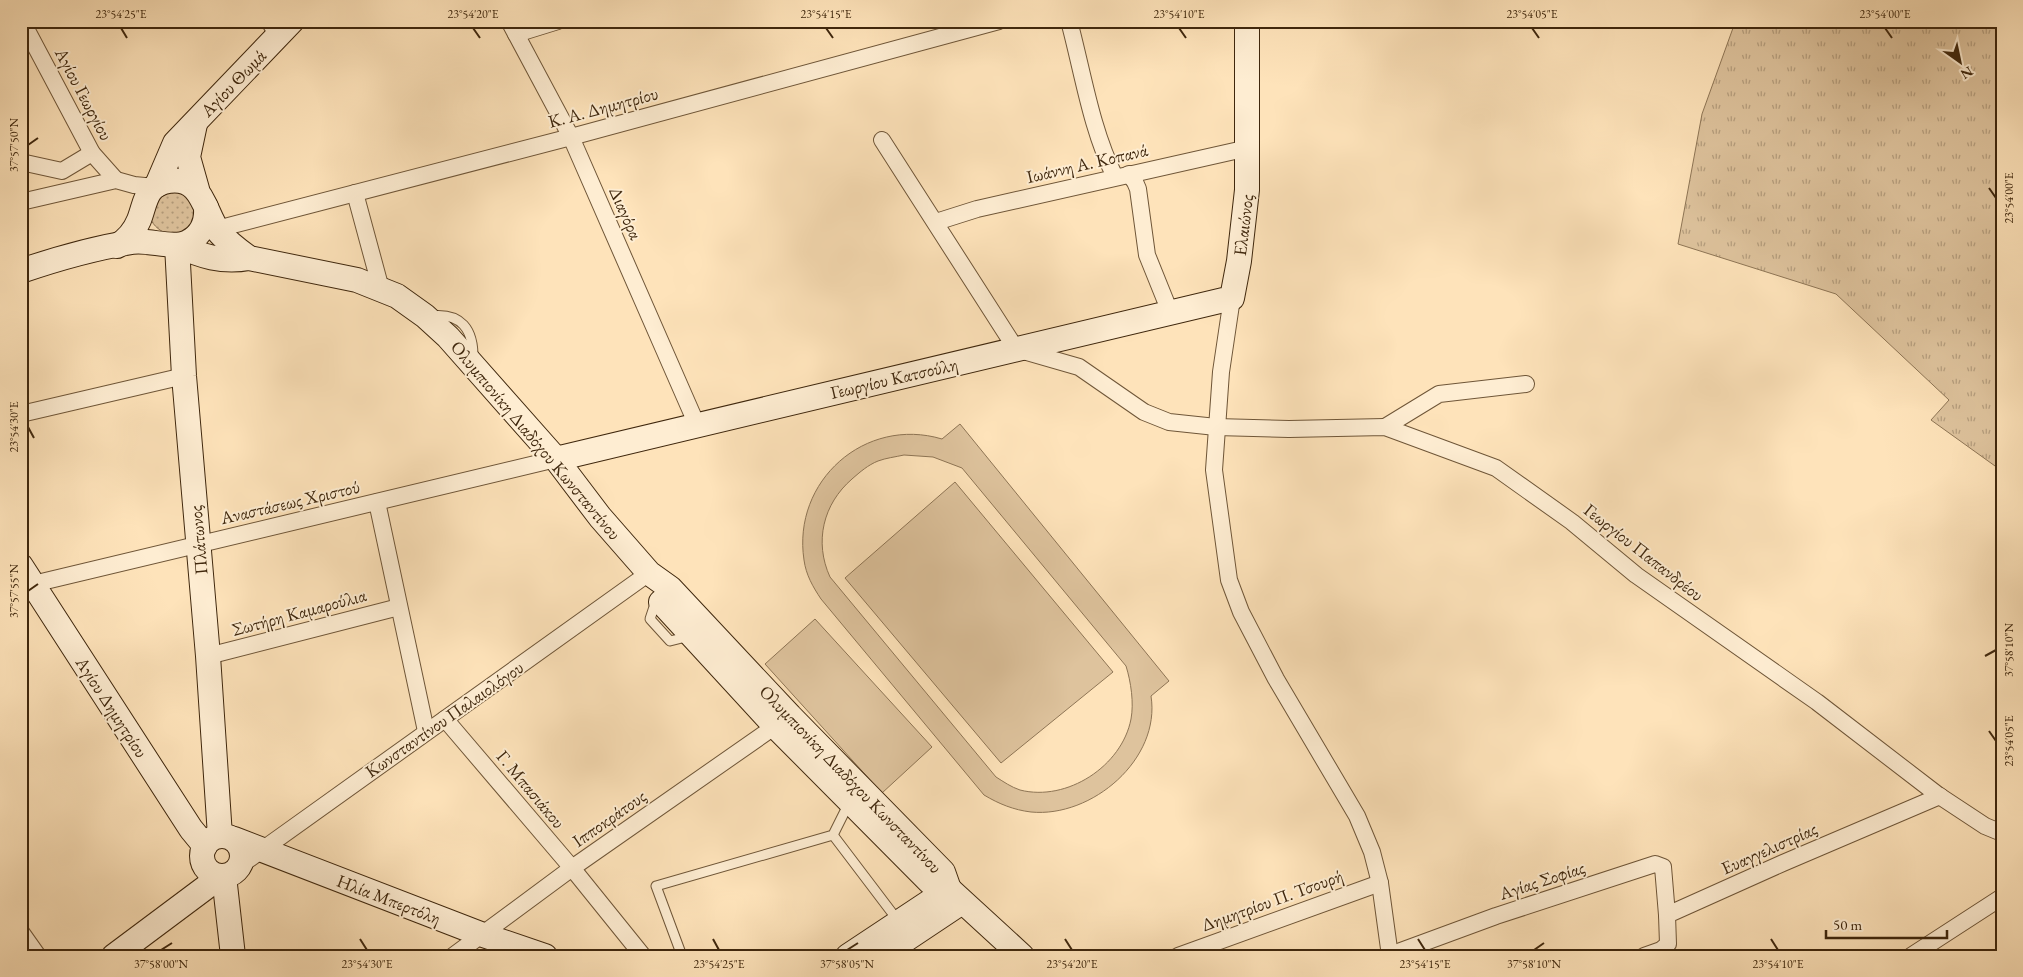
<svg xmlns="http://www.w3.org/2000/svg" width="2023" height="977" font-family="'EB Garamond',serif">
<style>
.grass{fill:url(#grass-tufts);stroke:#8e7555}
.park{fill:url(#park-dots);stroke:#8e7555}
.pitch{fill:#dec39d;stroke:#8e7555;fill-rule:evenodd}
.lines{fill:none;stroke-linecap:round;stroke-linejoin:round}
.lane-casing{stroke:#6f5638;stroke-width:11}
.street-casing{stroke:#6f5638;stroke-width:18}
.secondary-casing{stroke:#3f270d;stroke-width:26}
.lane{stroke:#feedd2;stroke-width:9}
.street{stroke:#feedd2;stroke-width:16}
.secondary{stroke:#feedd2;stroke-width:24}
.ticks{fill:none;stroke:#3f270d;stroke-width:2}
.labels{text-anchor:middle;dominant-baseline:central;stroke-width:4;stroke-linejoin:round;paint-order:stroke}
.street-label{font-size:18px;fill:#3f270d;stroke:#feedd2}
.neatline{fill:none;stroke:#3f270d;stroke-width:2}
.ticks-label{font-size:12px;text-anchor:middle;fill:#3f270d}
</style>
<defs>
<pattern id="grass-tufts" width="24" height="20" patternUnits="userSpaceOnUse" patternTransform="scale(1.25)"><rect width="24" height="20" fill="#dec39d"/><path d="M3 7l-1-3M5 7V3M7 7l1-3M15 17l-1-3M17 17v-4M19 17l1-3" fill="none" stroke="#b59e7e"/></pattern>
<pattern id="park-dots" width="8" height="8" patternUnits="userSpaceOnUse" patternTransform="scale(1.25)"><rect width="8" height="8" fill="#dec39d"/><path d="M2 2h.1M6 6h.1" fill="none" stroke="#b59e7e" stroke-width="1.8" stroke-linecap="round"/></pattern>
</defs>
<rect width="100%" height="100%" fill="#fee3ba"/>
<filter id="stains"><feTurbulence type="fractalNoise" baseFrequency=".004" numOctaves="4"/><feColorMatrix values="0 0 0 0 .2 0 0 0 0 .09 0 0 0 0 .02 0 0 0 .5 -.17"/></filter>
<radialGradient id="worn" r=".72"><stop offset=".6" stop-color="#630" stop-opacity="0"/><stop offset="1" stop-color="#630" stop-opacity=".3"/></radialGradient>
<polygon class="grass" points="1747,21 2002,21 2002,471 1931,420 1949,400 1836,294 1678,244 1702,114 1733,28"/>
<path class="park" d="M 162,191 L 185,192 L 197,211 C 195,215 194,222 192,226 C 179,242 157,234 150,218 Z"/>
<g class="pitch">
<path d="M 960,424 L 1169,681 L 1151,696 C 1161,759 1092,818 1031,812 C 1014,810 999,804 984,795 L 821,599 C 813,587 806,575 804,560 C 792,481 865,416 942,439 ZM 904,455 L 933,457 L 962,468 L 1126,666 C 1131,682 1134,703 1131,719 C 1122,766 1067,802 1020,790 C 1011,787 1004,782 996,777 L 830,577 C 814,542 823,504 852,479 C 860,472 868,465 878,461 C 886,458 895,457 904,455 Z"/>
<polygon points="955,482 1113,672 1001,763 845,578"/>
<polygon points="815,619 932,747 882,793 765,664"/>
</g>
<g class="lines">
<g class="lane-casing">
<g id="lane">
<path d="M 430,316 C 461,312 474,329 473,360"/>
<polyline points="656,601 650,619 670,641 690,636"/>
<polyline points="833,835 899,922"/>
<polyline points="682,956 656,886 833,835 849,803"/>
</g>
</g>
<g class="street-casing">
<g id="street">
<polyline points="22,21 92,153 116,180"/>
<polyline points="269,21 278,36"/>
<polyline points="509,21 571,137 697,425"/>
<path d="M 1069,21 C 1083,73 1091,129 1115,177"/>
<polyline points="516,34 558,21"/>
<polyline points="882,140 1016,349 1079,367 1144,412 1169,422 1216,427 1289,429 1385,427 1496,468 1572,522 1636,575 1817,702 1938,795 1985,826 2002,833"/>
<polyline points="21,162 62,171 92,153"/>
<polyline points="1129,174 1135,182 1138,189 1147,255 1170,312"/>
<polyline points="355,193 381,289"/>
<polyline points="21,202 116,180 134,185 155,187"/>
<polyline points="936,222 977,209 1248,148"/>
<polyline points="217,229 571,137 999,21"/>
<polyline points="1232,298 1221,372 1214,470 1229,580 1241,612 1276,679 1357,816 1372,852 1380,883 1390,956"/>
<polyline points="21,414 184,376"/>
<polyline points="1385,427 1439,394 1526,384"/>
<polyline points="377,502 426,731"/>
<polyline points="33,584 556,459"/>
<polyline points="208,656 399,607"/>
<polyline points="445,719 572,868 643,956"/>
<polyline points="241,865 649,573"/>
<polyline points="21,932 38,956"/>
<polyline points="1390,955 1496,916 1655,864 1663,867 1667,915"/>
<polyline points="453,956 572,868 784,720"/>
<polyline points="1178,956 1380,883"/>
<polyline points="1644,956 1661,950 1668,944 1667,915 1783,863 1940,796"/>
<polyline points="1911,956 2002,897"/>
</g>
</g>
<g class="secondary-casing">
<g id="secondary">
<polyline points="195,124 188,157 197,189"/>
<polyline points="157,185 175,143 292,21"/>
<path d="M 177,245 C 201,256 222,263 249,258 L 357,280 L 397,296 L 425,316 L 448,337 L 556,459 L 600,517 L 649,573 L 670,588 L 790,716 L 943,872 L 949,889"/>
<polyline points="177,245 184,376 208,656 220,836"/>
<path d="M 117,246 C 127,240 135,230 139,220 C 146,202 145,185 169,181 C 202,176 204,211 218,231 C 227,242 238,250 249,258"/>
<path d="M 21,271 C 56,259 95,248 132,242 C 150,239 173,250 188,242 C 202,235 207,221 206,207"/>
<polyline points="556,459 1232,298 1239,261 1247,190 1247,21"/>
<polyline points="21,566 191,829 205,846"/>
<polyline points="661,602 775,726 930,882 949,889 1022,956"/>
<circle cx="222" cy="856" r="20"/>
<polyline points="234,839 483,935 545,956"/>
<polyline points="224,876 233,956"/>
<polyline points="114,956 221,876"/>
<polyline points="848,956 949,889"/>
<polyline points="881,956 962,902"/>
</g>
</g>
<use href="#lane" class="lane"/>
<use href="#street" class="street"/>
<use href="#secondary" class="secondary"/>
</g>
<path class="ticks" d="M 121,28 L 127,38M 473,28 L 480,38M 826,28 L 833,38M 1179,28 L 1186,38M 1532,28 L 1539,38M 1885,28 L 1892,38M 28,145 L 38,138M 1989,188 L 1996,198M 28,427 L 34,438M 28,591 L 38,584M 1985,656 L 1996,650M 1989,731 L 1996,741M 360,939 L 367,950M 713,939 L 719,950M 1065,939 L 1072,950M 1418,939 L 1425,950M 1771,939 L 1778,950M 161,950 L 172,943M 847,950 L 858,943M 1534,950 L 1544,943"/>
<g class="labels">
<g class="street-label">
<text transform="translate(233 83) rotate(-46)">Αγίου Θωμά</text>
<text transform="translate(84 94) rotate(62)">Αγίου Γεωργίου</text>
<text transform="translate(603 107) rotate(-15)">Κ. Α. Δημητρίου</text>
<text transform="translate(1087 163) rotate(-13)">Ιωάννη Α. Κοπανά</text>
<text transform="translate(626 213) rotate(66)">Διαγόρα</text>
<text transform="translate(1243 225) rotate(-83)">Ελαιώνος</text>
<text transform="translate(894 378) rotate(-13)">Γεωργίου Κατσούλη</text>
<text transform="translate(536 440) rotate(50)">Ολυμπιονίκη Διαδόχου Κωνσταντίνου</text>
<text transform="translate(290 502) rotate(-13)">Αναστάσεως Χριστού</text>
<text transform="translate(198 540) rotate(-95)">Πλάτωνος</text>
<text transform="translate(1644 552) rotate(38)">Γεωργίου Παπανδρέου</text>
<text transform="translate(299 612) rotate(-15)">Σωτήρη Καμαρούλια</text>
<text transform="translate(112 707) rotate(57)">Αγίου Δημητρίου</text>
<text transform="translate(444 719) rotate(-35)">Κωνσταντίνου Παλαιολόγου</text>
<text transform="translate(851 779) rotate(46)">Ολυμπιονίκη Διαδόχου Κωνσταντίνου</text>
<text transform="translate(531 789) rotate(50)">Γ. Μπασιάκου</text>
<text transform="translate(609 818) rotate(-35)">Ιπποκράτους</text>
<text transform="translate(1769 848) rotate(-24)">Ευαγγελιστρίας</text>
<text transform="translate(1542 880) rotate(-18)">Αγίας Σοφίας</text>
<text transform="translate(389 899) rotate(21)">Ηλία Μπερτόλη</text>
<text transform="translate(1272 900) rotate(-20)">Δημητρίου Π. Τσουρή</text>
</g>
</g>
<rect width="2023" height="977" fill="none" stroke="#fee3ba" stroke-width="55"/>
<g transform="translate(1960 62) rotate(147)" stroke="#feedd2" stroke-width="4" paint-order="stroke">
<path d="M0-4L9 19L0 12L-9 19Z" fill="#3f270d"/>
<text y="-8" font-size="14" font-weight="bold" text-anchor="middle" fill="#3f270d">N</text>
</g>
<path d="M1826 930v8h121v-8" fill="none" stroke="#3f270d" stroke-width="2.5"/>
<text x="1833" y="930" font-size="15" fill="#3f270d" stroke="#feedd2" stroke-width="4" paint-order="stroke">50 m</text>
<rect x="28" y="28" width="1968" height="922" class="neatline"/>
<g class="ticks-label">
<text x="121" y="18">23°54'25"E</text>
<text x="473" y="18">23°54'20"E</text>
<text x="826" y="18">23°54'15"E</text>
<text x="1179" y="18">23°54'10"E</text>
<text x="1532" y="18">23°54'05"E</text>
<text x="1885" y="18">23°54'00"E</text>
<text transform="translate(14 145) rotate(-90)" y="4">37°57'50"N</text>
<text transform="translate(2009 198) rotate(-90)" y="4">23°54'00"E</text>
<text transform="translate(14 427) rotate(-90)" y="4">23°54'30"E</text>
<text transform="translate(14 591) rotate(-90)" y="4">37°57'55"N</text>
<text transform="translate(2009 650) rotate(-90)" y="4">37°58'10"N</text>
<text transform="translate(2009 741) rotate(-90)" y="4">23°54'05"E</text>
<text x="161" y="968">37°58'00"N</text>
<text x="367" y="968">23°54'30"E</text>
<text x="719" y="968">23°54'25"E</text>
<text x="847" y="968">37°58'05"N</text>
<text x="1072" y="968">23°54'20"E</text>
<text x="1425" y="968">23°54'15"E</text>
<text x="1534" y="968">37°58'10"N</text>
<text x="1778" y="968">23°54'10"E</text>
</g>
<rect width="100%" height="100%" filter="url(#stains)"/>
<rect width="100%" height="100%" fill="url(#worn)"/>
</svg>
